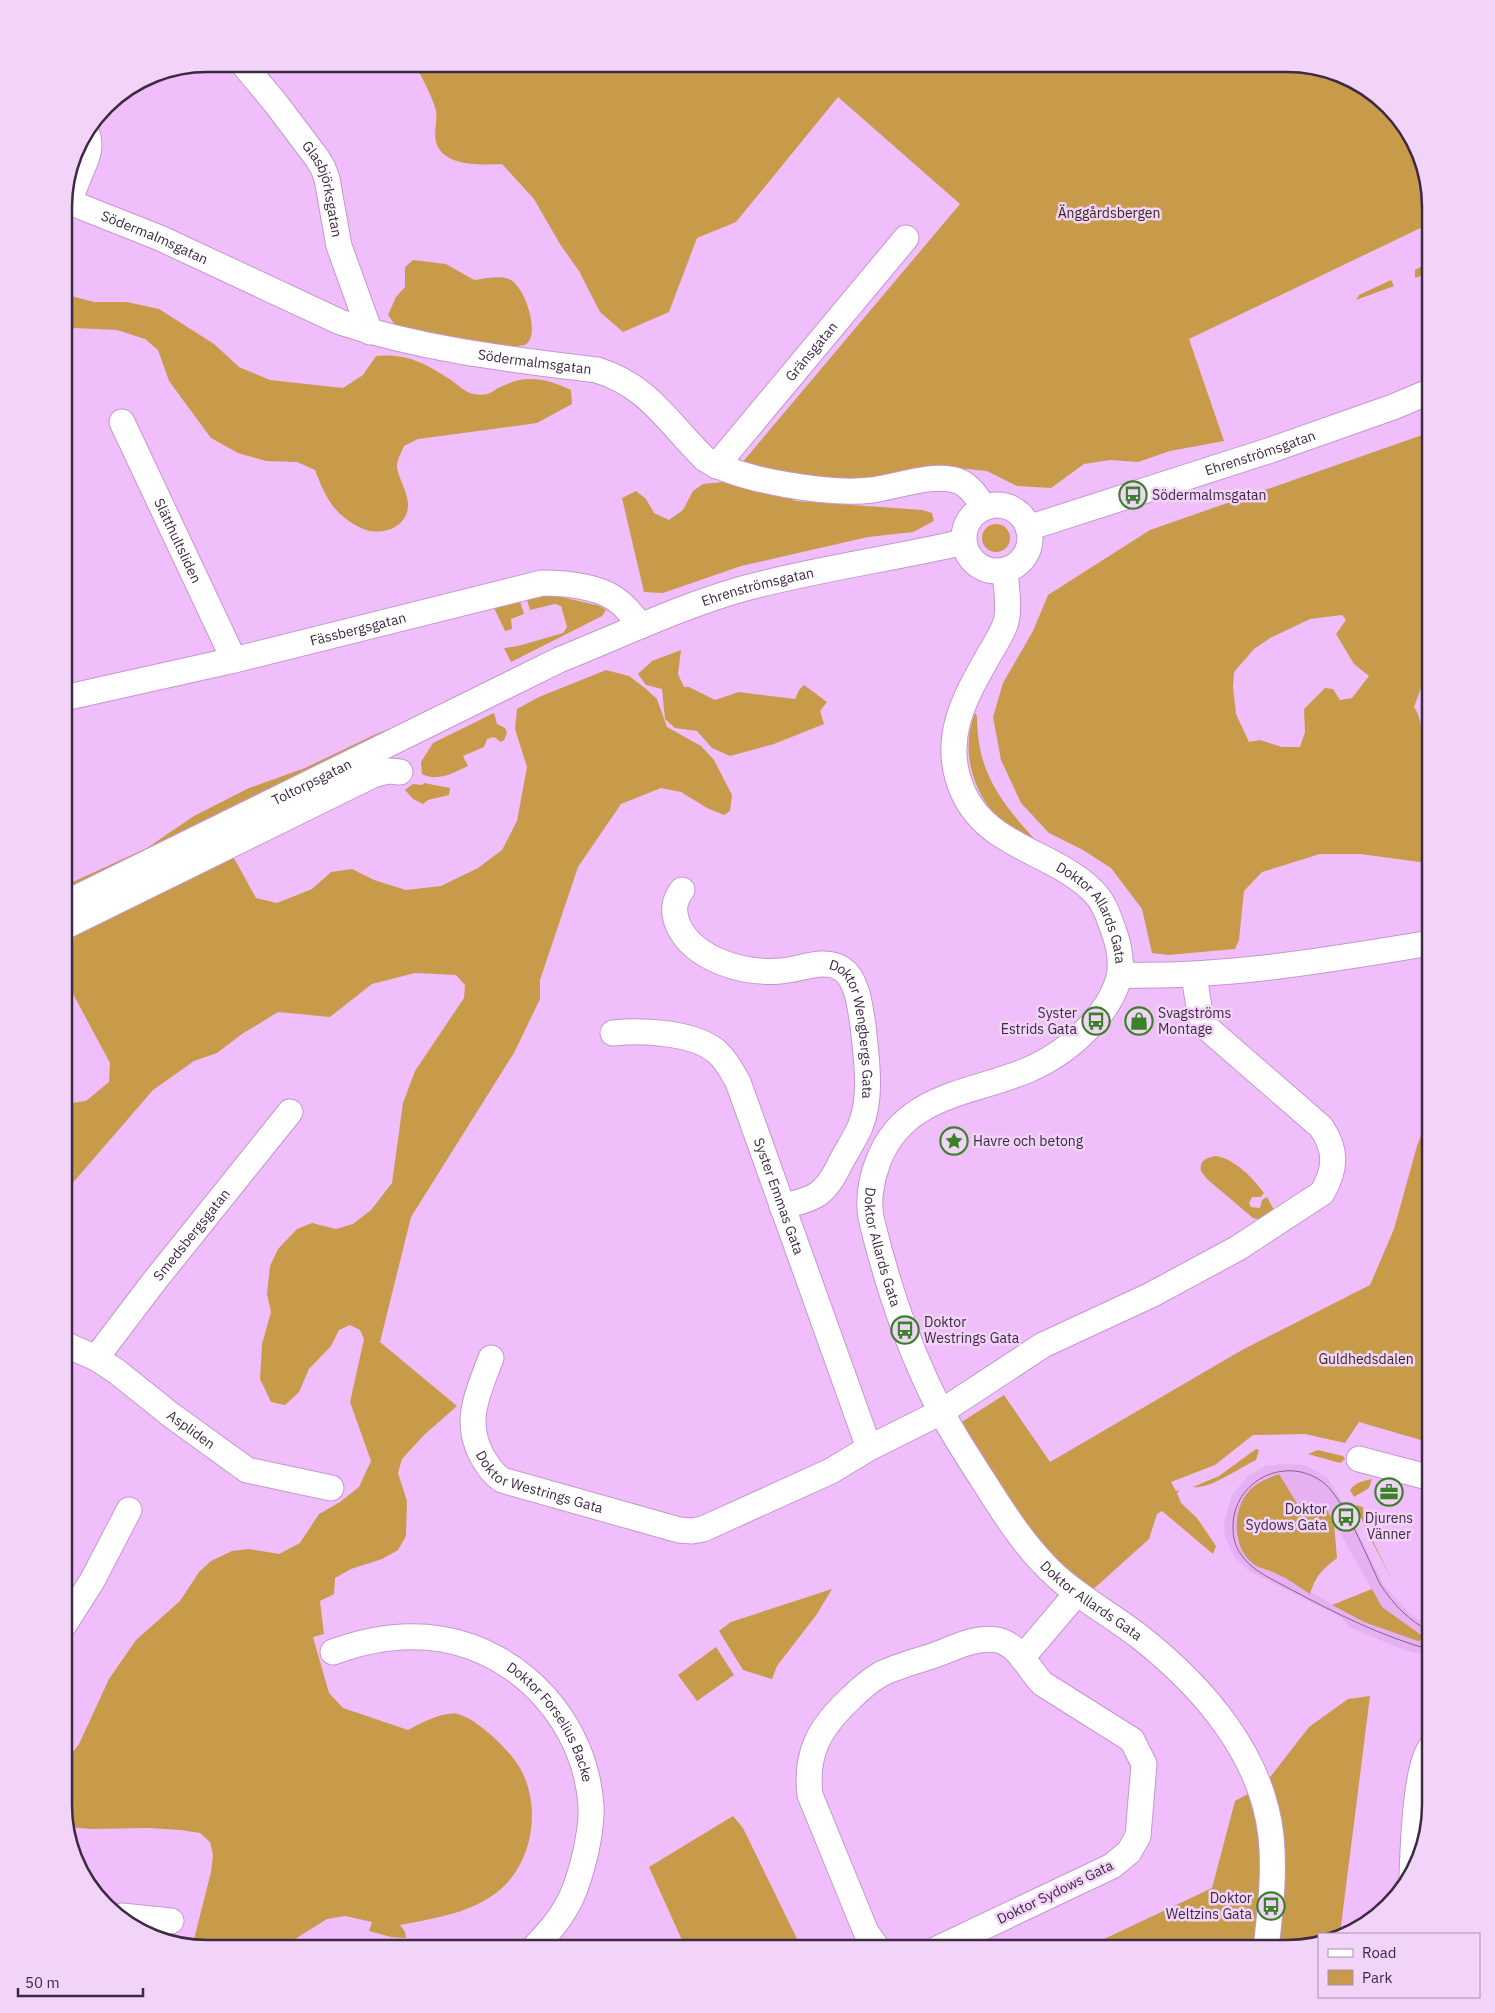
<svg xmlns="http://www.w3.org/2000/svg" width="1495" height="2013" font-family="'IBM Plex Sans',sans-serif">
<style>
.built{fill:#e6b0f3;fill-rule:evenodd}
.green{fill:#c89b4b;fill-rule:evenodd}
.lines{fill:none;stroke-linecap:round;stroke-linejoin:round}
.minor-casing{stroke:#c696d1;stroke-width:27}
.minor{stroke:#fff;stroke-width:25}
.tram{stroke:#826389;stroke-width:1}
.labels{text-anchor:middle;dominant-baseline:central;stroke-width:5;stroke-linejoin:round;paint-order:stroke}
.street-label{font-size:14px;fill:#3d2941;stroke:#f2d4f9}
.park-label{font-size:14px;fill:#352b19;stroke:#f2d4f9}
.poi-label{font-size:14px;fill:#3d2941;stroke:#f2d4f9;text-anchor:start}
.rim{fill:none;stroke:#3d2941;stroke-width:2.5}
</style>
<rect width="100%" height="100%" fill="#f0befb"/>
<path class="built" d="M 1283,1464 L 1304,1465 L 1327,1477 L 1346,1508 L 1383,1584 L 1409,1613 L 1431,1628 L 1431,1656 L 1404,1650 L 1349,1627 L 1342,1618 L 1249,1571 L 1235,1558 L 1225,1537 L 1224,1522 L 1232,1495 L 1249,1475 L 1265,1466 ZM 1279,1474 L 1298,1505 L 1327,1510 L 1382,1607 L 1424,1637 L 1364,1622 L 1277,1573 L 1261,1569 Z"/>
<g class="green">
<path d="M 415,64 L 1297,64 L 1360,83 L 1412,135 L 1431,208 L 1431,223 L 1189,339 L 1224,441 L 1170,451 L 1138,462 L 1110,460 L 1084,464 L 1051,488 L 1017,486 L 987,471 L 947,467 L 874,481 L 828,480 L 741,464 L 960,204 L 838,97 L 736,222 L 697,238 L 669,312 L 623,332 L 600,312 L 579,271 L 560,244 L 534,199 L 502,164 C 481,165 443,167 436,142 C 433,131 439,118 435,107 C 430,92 422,78 415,64 Z"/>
<path d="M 413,260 L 446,264 L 474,280 C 484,279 499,275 509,279 C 524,285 537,326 530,339 C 529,342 527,343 525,345 L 507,348 L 400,332 L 388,315 L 396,297 L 405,287 L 405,267 Z"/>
<polygon points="1424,265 1431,267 1431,286 1426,274 1415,278 1415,270"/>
<polygon points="1391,280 1394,286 1356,300 1359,295"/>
<path d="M 64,294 L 94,302 L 127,302 L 159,309 L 214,344 L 239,367 L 270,380 L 343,388 L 363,375 L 376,356 C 407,353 425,363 451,380 C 458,385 465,392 473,394 C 491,397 490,391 505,385 C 528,374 549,380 571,390 L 572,404 L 537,423 L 418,439 L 404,446 C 401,453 396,462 397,468 C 399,479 409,495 408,506 C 407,529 379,537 361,528 C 333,514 326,498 315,470 L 297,462 L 266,461 L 238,453 L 211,438 L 169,381 L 158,350 L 145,339 L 117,330 L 75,328 L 64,331 Z"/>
<path d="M 1431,432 L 1431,677 L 1421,688 L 1414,707 C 1426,724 1419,749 1431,767 L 1431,859 L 1420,862 L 1360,854 L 1320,854 L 1262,872 L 1244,891 L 1239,940 L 1235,949 L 1168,955 L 1152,953 L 1142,909 L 1111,868 L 1083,850 L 1049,833 L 1021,803 L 1001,760 L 993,717 L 1003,683 L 1033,631 L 1048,595 L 1150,530 ZM 1342,615 L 1346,620 L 1336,634 L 1354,664 L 1369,676 L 1352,698 L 1340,700 L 1333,689 L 1325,688 L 1304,709 L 1305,732 L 1300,747 L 1282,747 L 1260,740 L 1249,742 L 1236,714 L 1233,687 L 1234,672 L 1254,649 L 1270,638 L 1310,619 Z"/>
<polygon points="722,482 765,489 796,501 922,510 932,513 934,521 913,532 868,537 741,566 663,593 644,592 622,498 636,491 646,499 654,513 669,520 683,510 693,491 703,484"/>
<circle cx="996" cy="538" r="14"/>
<polygon points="549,594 600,606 606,610 602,616 511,662 504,648 518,646 563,633 567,627 561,606 555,604 530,610 527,600"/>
<polygon points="520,601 524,614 511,619 512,629 505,631 494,608"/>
<polygon points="681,650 678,674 684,687 689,687 715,700 739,692 795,699 799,690 804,685 827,702 820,711 824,724 774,744 730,756 712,748 697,731 675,728 665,719 662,689 646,685 638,674 652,661"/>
<path d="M 606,670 L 629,676 L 645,688 L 657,699 L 667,727 L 701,746 L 714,760 L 732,795 L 730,811 L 724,815 L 707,808 L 681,792 L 661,788 L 621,804 L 578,867 L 540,980 L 540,999 L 514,1053 L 411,1217 L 380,1342 L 457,1406 L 424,1435 L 402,1459 L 398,1473 L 407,1501 L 406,1536 L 398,1550 L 382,1559 L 351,1569 L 335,1578 L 334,1594 L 320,1601 L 324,1634 L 313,1637 L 329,1693 L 343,1708 L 408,1730 C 421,1723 443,1711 458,1714 C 471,1718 480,1726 490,1734 C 501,1744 512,1755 520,1768 C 541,1805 534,1859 502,1888 C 474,1913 436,1918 400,1925 L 405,1932 L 406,1938 L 391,1937 L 369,1931 L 372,1922 L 345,1916 L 327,1919 L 279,1949 L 198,1949 L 192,1947 L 211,1872 L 213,1855 L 210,1842 L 200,1833 L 181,1830 L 148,1828 L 91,1829 L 69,1827 L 64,1805 L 64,1763 L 79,1744 L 109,1679 L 136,1640 L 180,1601 L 199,1572 L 211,1561 L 232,1551 L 249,1549 L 279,1554 L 300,1543 L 319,1514 L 340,1502 L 359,1487 L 371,1461 L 350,1402 L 364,1339 L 360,1330 L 350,1325 L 339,1330 L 331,1346 L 309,1369 L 299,1392 L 285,1405 L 271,1402 L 260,1379 L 262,1344 L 271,1312 L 267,1294 L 270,1266 L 278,1249 L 297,1229 L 312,1223 L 336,1229 L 353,1224 L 371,1210 L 392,1183 L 403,1103 L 415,1071 L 464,998 L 465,985 L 456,975 L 415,973 L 372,984 L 330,1017 L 278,1012 L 242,1034 L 217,1053 L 194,1061 L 153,1090 L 64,1193 L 64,1104 L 86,1101 L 109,1082 L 110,1063 L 64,977 L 64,940 L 230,851 L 256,898 L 277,903 L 312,889 L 331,872 L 352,869 L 374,880 L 406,890 L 441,886 L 478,868 L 502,850 L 517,821 L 527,767 L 515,729 L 517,709 L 539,697 Z"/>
<path d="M 494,713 L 497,724 L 505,728 L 507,733 L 504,740 L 501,742 L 494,737 L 487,739 L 484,747 L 463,756 L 468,766 C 453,773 438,782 422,774 L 421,762 L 433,743 Z"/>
<path d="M 975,713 L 977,716 C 977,773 1001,802 1038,843 C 1030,839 1021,835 1013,830 C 976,806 958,754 975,713 Z"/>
<polygon points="400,725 64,893 64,886 147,848 194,816 249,788 305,768 376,734"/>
<polygon points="424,783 450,788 449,795 428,800 423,804 413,799 405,790 413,784 422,785"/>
<polygon points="1431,1109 1431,1443 1359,1422 1345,1443 1305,1434 1253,1435 1215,1465 1171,1482 1176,1491 1180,1490 1177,1493 1181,1503 1197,1518 1216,1546 1213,1554 1162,1511 1157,1514 1149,1539 1088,1594 1038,1551 960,1423 1004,1395 1050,1462 1242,1350 1370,1285 1394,1229 1417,1146"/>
<path d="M 1215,1156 C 1234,1158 1253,1178 1264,1193 L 1261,1197 L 1252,1197 L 1249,1203 L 1251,1207 L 1260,1208 L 1262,1200 L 1267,1197 L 1274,1210 L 1262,1220 L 1253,1218 L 1207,1179 L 1201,1171 C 1199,1160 1207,1158 1215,1156 Z"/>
<path d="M 1256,1449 L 1259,1450 L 1256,1460 C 1241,1467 1209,1490 1193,1487 L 1219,1476 Z"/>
<polygon points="1318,1450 1343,1456 1345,1459 1340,1463 1308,1454"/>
<path d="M 1279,1474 L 1298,1505 L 1327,1510 L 1334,1523 L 1337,1558 C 1322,1570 1316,1575 1310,1594 C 1299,1587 1289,1579 1277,1574 C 1268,1569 1258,1569 1250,1561 C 1232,1544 1233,1508 1249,1491 C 1257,1482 1269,1478 1279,1474 Z"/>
<path d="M 1372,1479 L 1369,1488 L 1354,1497 L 1350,1490 C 1356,1482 1363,1481 1372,1479 Z"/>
<polygon points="1356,1505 1363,1507 1364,1520 1373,1531 1370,1535 1391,1578 1367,1532"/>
<polygon points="832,1589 817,1614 777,1666 772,1679 743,1670 719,1631 731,1622"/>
<polygon points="1372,1589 1382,1607 1424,1637 1423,1640 1418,1641 1364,1622 1332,1605"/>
<polygon points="716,1647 734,1675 697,1701 678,1675"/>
<polygon points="1370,1696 1340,1934 1319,1934 1319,1941 1288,1949 1083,1949 1212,1888 1235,1801 1264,1785 1309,1727 1348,1699"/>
<polygon points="733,1816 743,1828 802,1949 686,1949 649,1867"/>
</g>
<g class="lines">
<g class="minor-casing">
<g id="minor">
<path id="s1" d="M 243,64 L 277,105 L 317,158 L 323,168 L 327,179 L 339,246 L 370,332"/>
<path id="s2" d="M 64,200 L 160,238 L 340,322 C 425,350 508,359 597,370 C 649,386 668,423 705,459 C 741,481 830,495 872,490 C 896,487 935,472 958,481 C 970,485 978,498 984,508"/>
<path d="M 70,202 C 72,194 75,186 78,179 C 84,163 93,151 87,133"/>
<path id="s3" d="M 122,422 L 234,660"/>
<path id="s4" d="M 716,466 L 906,238"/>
<circle cx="997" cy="538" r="33"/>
<path id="s5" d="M 1028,528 L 1271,450 L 1393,407 L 1431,391"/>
<path id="s6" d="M 1005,570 C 1006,587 1010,606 1006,622 C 1002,634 996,643 990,653 C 964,699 940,740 963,792 C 987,847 1054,852 1093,891 C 1104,902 1108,915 1113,929 C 1119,945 1123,964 1118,981 C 1113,997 1103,1012 1091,1025 C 1073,1045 1053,1059 1028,1070 C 971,1094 903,1094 878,1162 C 871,1180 867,1203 872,1222 C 885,1275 902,1329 925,1379 C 942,1417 964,1451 986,1485 C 1003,1512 1021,1540 1043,1563 C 1070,1593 1108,1612 1140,1637 C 1202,1686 1262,1754 1271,1836 C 1275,1873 1270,1912 1266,1949"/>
<path id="s7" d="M 64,698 L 234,660 L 542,583 C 564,583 595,586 614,598 C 625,605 633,616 641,626"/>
<path id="s8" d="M 682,890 C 673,902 673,912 678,925 C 694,960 744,974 780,971 C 800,970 824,957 842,969 C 858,980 860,1008 863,1025 C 866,1057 873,1096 860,1127 C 855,1138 848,1149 842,1160 C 836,1172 829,1186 818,1194 C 808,1201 794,1203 782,1207"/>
<path id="s9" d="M 64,904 L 559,660 C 619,636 679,607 742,589 C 815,569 891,559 964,542"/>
<polyline points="64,927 373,775 388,771 400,772"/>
<path d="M 1120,975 C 1225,978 1328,960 1431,943"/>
<path id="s10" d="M 613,1033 C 642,1030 696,1032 718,1053 C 727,1061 732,1072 738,1082 L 869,1448"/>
<path id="s11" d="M 64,1344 L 96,1358 L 116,1371 L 171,1415 L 247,1470 L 331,1488"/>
<path id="s12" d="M 96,1358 L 156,1279 L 290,1112"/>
<path id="s13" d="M 491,1358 C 478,1393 463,1421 482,1456 C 488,1466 492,1473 502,1480 L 679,1530 L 692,1531 L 703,1529 L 831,1471 L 869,1448 L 941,1412 L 1043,1345 L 1151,1295 L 1238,1248 L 1322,1193 C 1336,1169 1337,1150 1321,1127 L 1206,1027 L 1200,1014 L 1194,975"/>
<polyline points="1359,1459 1431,1478"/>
<polyline points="64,1625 92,1581 129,1510"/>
<path id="s14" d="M 333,1652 C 368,1639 404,1633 441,1639 C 522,1652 586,1724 591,1806 C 592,1820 589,1836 586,1851 C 582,1868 577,1888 568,1904 C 559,1921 546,1935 533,1949"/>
<polyline points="1022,1658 1077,1593"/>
<path d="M 1412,1877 C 1413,1850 1415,1766 1431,1747"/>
<polyline points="122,1916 171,1921"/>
<path d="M 878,1949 L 866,1932 L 810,1795 C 805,1752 820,1727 851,1698 C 860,1689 869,1681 881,1674 C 897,1666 917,1661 935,1655 C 954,1648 976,1636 997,1640 C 1019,1644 1029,1671 1043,1684 L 1132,1740 L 1144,1764 L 1138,1836 L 1129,1852 L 1112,1866 L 937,1949"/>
</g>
</g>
<use href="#minor" class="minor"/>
<path class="tram" d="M 1431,1650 C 1381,1636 1337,1614 1292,1590 C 1274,1580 1251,1571 1240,1553 C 1235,1546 1233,1537 1233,1528 C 1232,1480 1288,1453 1325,1484 C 1344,1500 1368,1559 1380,1584 C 1393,1604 1409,1621 1431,1632"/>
</g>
<defs>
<g id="bus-ring" transform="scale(1.4375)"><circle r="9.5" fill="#f2d4f9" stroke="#3a8127" stroke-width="1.5"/><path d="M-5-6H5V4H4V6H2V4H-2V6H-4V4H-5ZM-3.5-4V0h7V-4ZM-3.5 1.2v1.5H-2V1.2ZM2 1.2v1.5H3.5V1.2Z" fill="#3a8127"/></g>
<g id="shop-ring" transform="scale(1.4375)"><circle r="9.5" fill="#f2d4f9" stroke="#3a8127" stroke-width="1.5"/><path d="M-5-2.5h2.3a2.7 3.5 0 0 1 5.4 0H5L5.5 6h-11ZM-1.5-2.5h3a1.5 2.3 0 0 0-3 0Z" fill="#3a8127"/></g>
<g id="sight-ring" transform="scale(1.4375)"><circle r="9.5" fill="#f2d4f9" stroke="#3a8127" stroke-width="1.5"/><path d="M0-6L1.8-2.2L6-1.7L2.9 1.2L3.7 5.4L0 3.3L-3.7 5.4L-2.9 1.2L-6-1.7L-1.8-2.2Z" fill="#3a8127"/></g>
<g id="office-ring" transform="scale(1.4375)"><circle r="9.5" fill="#f2d4f9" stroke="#3a8127" stroke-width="1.5"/><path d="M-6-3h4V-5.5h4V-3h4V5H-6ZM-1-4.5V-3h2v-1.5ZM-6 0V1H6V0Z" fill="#3a8127"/></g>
</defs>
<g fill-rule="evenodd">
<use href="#bus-ring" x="1133" y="495"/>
<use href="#bus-ring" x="1096" y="1021"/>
<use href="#shop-ring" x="1139" y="1021"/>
<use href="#sight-ring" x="954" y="1141"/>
<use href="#bus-ring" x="905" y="1330"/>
<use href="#office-ring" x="1389" y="1492"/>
<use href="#bus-ring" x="1346" y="1517"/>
<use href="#bus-ring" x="1271" y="1906"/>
</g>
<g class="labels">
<g class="street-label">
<text stroke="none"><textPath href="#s1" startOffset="151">Glasbjörksgatan</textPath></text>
<text stroke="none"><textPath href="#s2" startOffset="98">Södermalmsgatan</textPath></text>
<text stroke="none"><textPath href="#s4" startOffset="149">Gränsgatan</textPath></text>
<text stroke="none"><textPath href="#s2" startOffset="501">Södermalmsgatan</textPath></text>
<text stroke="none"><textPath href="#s5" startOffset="244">Ehrenströmsgatan</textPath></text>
<text stroke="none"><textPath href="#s3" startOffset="131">Slätthultsliden</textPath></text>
<text stroke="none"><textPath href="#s9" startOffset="764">Ehrenströmsgatan</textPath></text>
<text stroke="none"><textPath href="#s7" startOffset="302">Fässbergsgatan</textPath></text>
<text stroke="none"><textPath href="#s9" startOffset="276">Toltorpsgatan</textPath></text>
<text stroke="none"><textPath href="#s6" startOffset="419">Doktor Allards Gata</textPath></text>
<text stroke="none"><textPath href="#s8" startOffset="280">Doktor Wengbergs Gata</textPath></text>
<text stroke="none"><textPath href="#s10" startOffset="266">Syster Emmas Gata</textPath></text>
<text stroke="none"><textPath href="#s12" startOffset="156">Smedsbergsgatan</textPath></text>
<text stroke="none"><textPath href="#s6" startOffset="899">Doktor Allards Gata</textPath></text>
<text stroke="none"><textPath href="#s11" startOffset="154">Aspliden</textPath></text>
<text stroke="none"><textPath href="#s13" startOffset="168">Doktor Westrings Gata</textPath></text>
<text stroke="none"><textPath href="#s6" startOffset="1319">Doktor Allards Gata</textPath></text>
<text stroke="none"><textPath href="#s14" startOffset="255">Doktor Forselius Backe</textPath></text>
<text transform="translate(1055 1892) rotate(-26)">Doktor Sydows Gata</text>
</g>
<g class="park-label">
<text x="1109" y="213">Änggårdsbergen</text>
<text x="1366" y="1359">Guldhedsdalen</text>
</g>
<g class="poi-label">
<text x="1152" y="495">Södermalmsgatan</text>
<text x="1077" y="1013" text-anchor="end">Syster<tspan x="1077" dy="16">Estrids Gata</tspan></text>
<text x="1158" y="1013">Svagströms<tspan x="1158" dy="16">Montage</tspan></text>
<text x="973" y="1141">Havre och betong</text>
<text x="924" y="1322">Doktor<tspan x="924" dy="16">Westrings Gata</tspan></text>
<text x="1327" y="1509" text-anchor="end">Doktor<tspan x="1327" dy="16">Sydows Gata</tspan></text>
<text x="1389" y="1518" text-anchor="middle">Djurens<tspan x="1389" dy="16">Vänner</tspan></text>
<text x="1252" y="1898" text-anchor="end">Doktor<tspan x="1252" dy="16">Weltzins Gata</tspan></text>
</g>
</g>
<path d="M0 0H1495V2013H0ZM207 72H1287A135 135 0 0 1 1422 207V1805A135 135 0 0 1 1287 1940H207A135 135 0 0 1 72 1805V207A135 135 0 0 1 207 72Z" fill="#f2d4f9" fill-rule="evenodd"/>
<path class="rim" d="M207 72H1287A135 135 0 0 1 1422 207V1805A135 135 0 0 1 1287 1940H207A135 135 0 0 1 72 1805V207A135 135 0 0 1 207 72Z"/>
<rect x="1318" y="1933" width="162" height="65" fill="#f2d4f9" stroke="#aa90af"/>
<rect x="1328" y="1949" width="25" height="8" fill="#ffffff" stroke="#aa90af"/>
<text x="1362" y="1958" font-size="15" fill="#3d2941">Road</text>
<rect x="1328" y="1970" width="25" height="15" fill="#c89b4b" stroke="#aa90af"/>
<text x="1362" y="1983" font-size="15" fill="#3d2941">Park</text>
<path d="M18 1988v8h125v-8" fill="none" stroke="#3d2941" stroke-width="2.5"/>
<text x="25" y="1988" font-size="15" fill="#3d2941" stroke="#f2d4f9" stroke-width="4" paint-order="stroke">50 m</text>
</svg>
